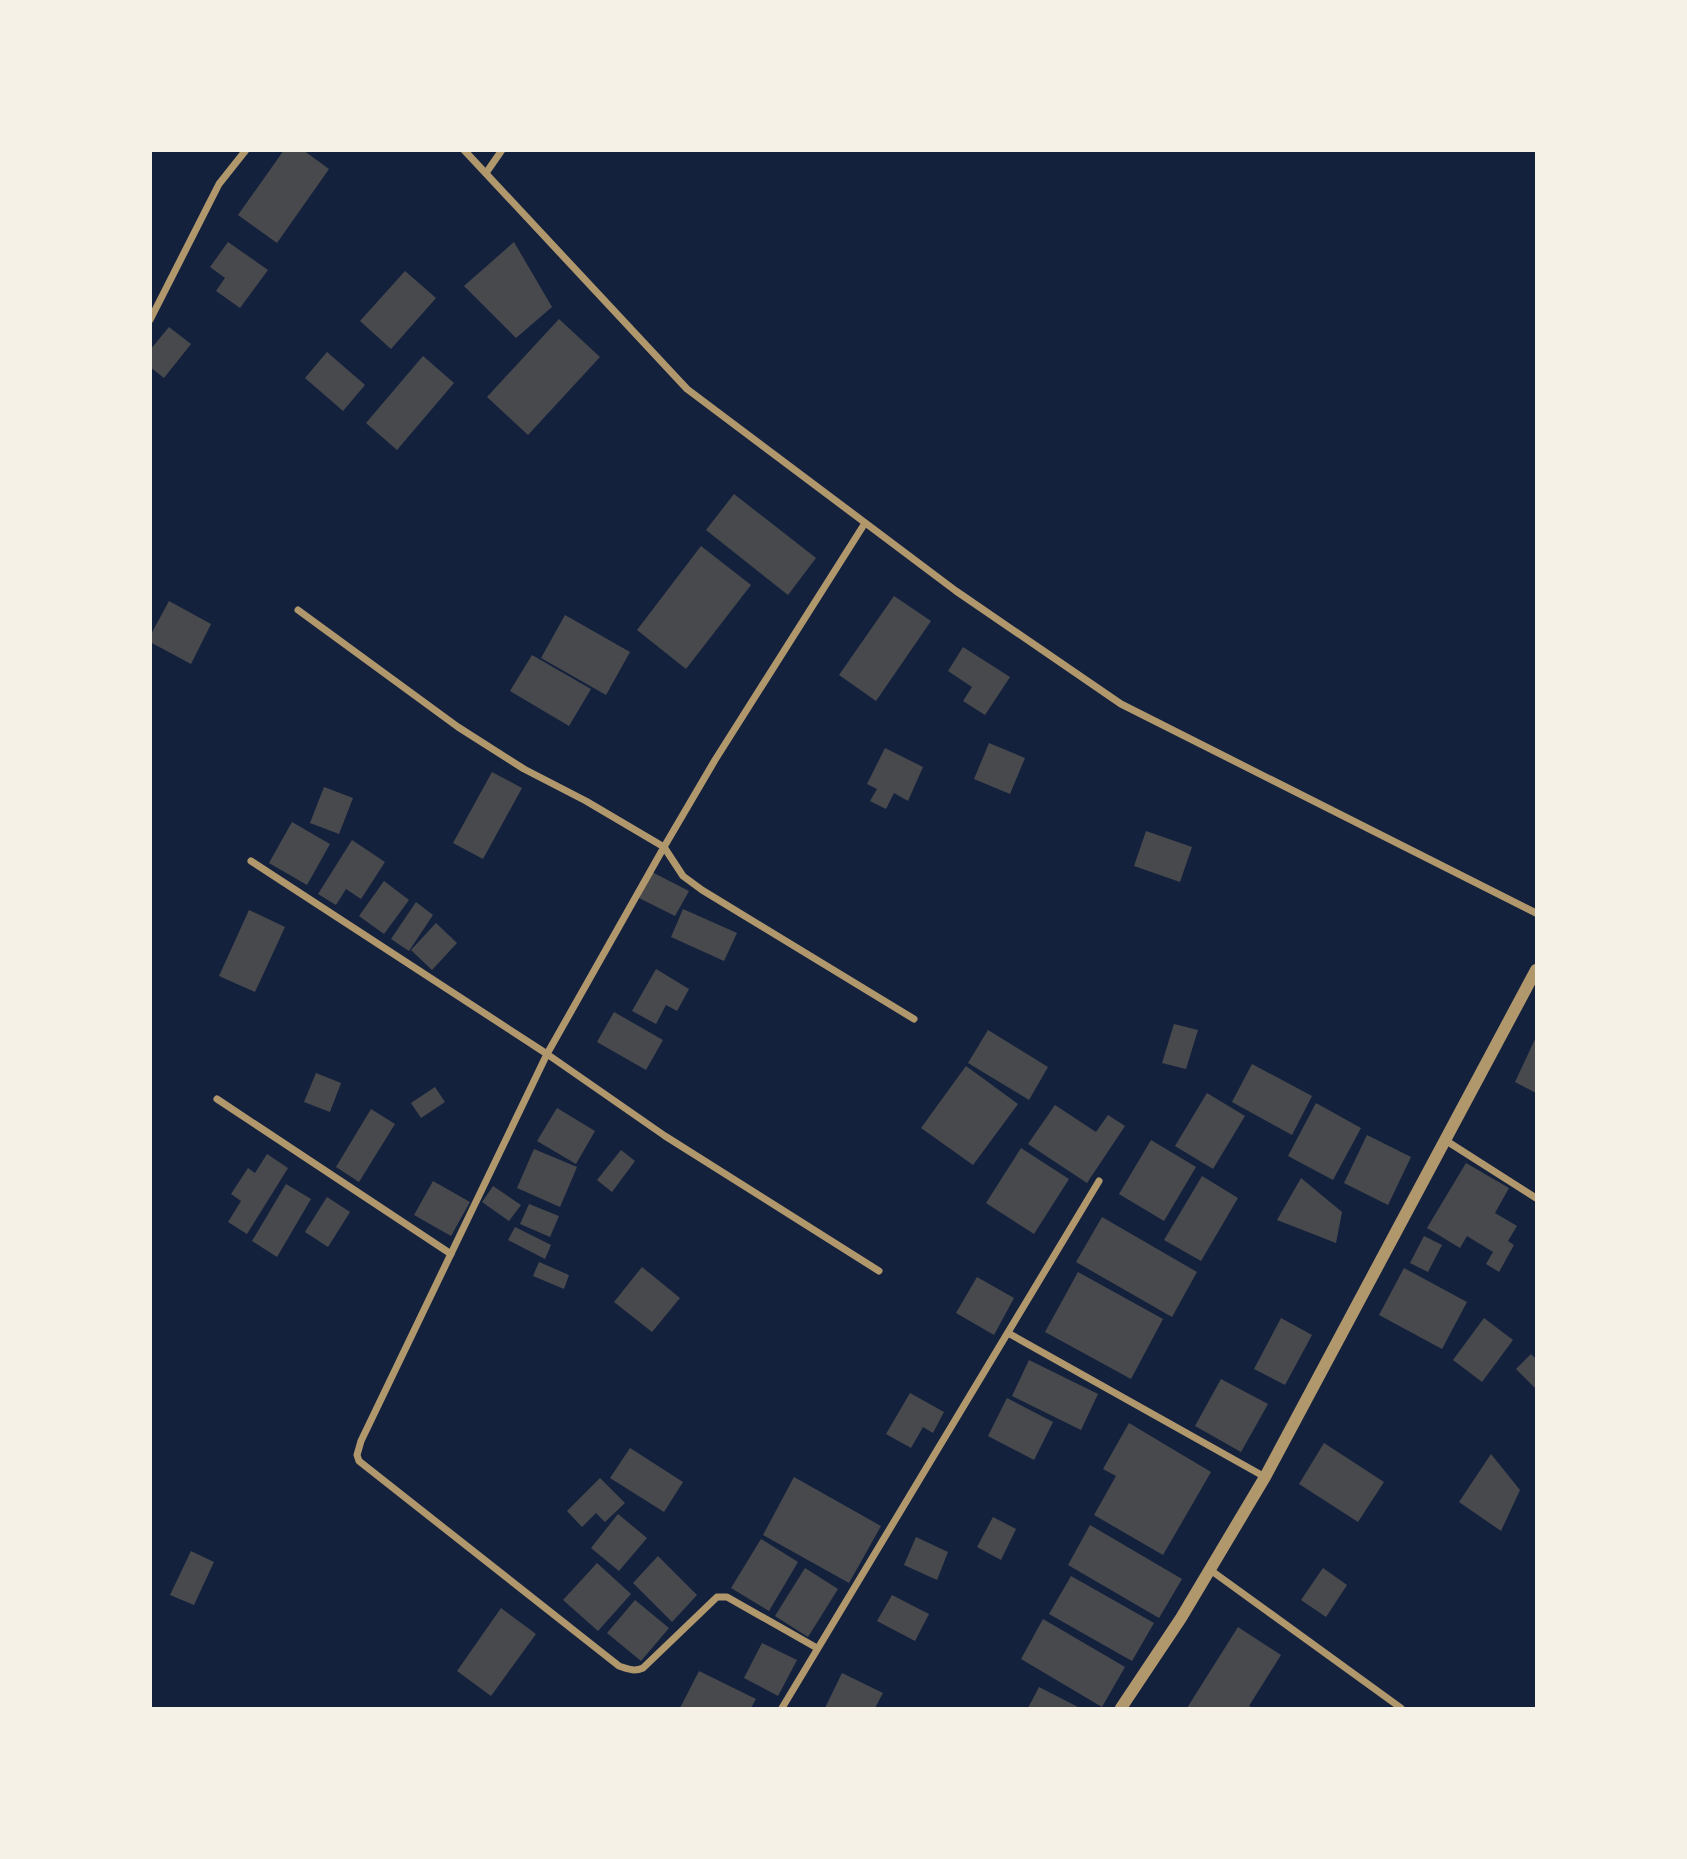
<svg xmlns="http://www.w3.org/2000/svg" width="1687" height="1859" font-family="'PT Sans Narrow',sans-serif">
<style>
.building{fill:#48494c}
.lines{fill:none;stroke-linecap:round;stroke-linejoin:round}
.minor{stroke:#b1986c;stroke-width:7}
.tertiary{stroke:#b1986c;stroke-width:12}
</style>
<rect width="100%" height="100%" fill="#14213d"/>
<g class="building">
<polygon points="284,150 303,150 329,169 277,243 238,215"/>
<polygon points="228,242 268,270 240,308 216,291 225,278 210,267"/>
<polygon points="514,242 552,307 516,338 464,286"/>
<polygon points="405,271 436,298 391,349 360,321"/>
<polygon points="559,319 600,357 528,435 487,397"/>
<polygon points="169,327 191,344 164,378 150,367 150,350"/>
<polygon points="327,352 365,385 343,411 305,378"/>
<polygon points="423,356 454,383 397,450 366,423"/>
<polygon points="734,494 816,558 788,595 706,530"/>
<polygon points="701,546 751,585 686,669 637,630"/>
<polygon points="894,596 931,621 876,701 839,675"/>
<polygon points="169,601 211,624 191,664 150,642 150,636"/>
<polygon points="565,615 630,652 606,695 541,658"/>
<polygon points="963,647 1010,677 985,715 963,701 972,687 948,671"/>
<polygon points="532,655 591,689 569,726 510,691"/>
<polygon points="989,743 1025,758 1010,794 974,779"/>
<polygon points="885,748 923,767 908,801 894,793 886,809 870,801 877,789 867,784"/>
<polygon points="492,772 522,788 483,859 453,843"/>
<polygon points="324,787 353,798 339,834 310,823"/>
<polygon points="292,822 330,844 307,885 269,863"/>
<polygon points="1146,831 1192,847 1180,882 1134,866"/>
<polygon points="352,840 385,862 361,899 346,889 336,905 318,894"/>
<polygon points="652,872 689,891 675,916 639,898"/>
<polygon points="384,881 409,900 384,934 359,916"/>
<polygon points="416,902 433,915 409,951 391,939"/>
<polygon points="683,909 737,933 724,961 671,937"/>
<polygon points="249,910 285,927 255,992 219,976"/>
<polygon points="436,923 457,943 432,970 411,950"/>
<polygon points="656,969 689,989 677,1011 666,1005 656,1024 632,1011"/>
<polygon points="614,1012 663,1040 646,1070 597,1042"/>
<polygon points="1174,1024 1198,1030 1186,1069 1162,1063"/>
<polygon points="988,1030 1048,1067 1029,1100 968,1063"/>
<polygon points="1536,1037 1536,1093 1515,1082"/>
<polygon points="1252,1064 1312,1096 1292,1135 1232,1102"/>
<polygon points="966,1066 1018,1104 973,1165 921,1128"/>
<polygon points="316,1073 341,1083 330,1112 304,1102"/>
<polygon points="435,1087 445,1102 421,1118 411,1103"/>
<polygon points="1207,1093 1245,1116 1213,1169 1175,1146"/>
<polygon points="1316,1103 1361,1128 1333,1180 1288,1156"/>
<polygon points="1055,1105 1096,1132 1108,1115 1125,1126 1087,1183 1028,1144"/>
<polygon points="557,1108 595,1131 576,1164 537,1141"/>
<polygon points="371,1109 395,1124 359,1182 336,1167"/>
<polygon points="1367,1135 1411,1157 1388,1205 1344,1183"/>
<polygon points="1151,1140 1196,1167 1164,1221 1119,1194"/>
<polygon points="1021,1148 1069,1179 1034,1234 986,1203"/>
<polygon points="534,1149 577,1167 560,1207 517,1188"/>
<polygon points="621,1150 635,1161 612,1192 597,1180"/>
<polygon points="267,1154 288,1168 247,1234 228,1222 241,1201 231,1194 248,1168 255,1173"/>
<polygon points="1466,1163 1509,1188 1495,1213 1517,1226 1508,1241 1514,1245 1499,1272 1486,1264 1493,1252 1467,1236 1460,1248 1427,1228"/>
<polygon points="1202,1176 1238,1198 1201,1261 1164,1240"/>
<polygon points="1301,1178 1342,1212 1336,1243 1277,1220"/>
<polygon points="433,1181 470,1202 451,1236 414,1215"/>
<polygon points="286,1184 311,1199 277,1257 252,1241"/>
<polygon points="493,1186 521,1205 509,1221 482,1202"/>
<polygon points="327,1197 350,1212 328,1247 305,1232"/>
<polygon points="529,1204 559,1216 550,1237 520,1224"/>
<polygon points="1102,1217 1197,1272 1172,1317 1076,1262"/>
<polygon points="515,1227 551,1245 545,1259 508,1240"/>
<polygon points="1424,1236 1442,1245 1428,1272 1410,1263"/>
<polygon points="539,1262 569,1275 564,1289 533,1276"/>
<polygon points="642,1267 680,1298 652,1332 614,1302"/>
<polygon points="1404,1268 1467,1302 1442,1349 1379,1315"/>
<polygon points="1078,1272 1163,1319 1131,1379 1045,1332"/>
<polygon points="977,1277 1014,1298 994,1335 956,1313"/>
<polygon points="1281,1318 1312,1335 1285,1385 1254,1369"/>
<polygon points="1484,1318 1513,1340 1482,1382 1453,1360"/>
<polygon points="1531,1354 1536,1359 1536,1389 1516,1369"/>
<polygon points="1029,1360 1098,1394 1081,1430 1012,1396"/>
<polygon points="1221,1379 1268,1404 1241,1452 1195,1426"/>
<polygon points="910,1393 944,1412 933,1433 923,1427 911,1448 886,1434"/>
<polygon points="1007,1398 1053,1422 1034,1460 988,1436"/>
<polygon points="1129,1423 1211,1472 1163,1555 1094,1515 1116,1476 1103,1469"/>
<polygon points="1324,1443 1384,1482 1358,1522 1299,1484"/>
<polygon points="630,1448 683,1482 664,1512 610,1478"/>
<polygon points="1491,1454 1520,1490 1501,1531 1459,1502"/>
<polygon points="794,1477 881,1526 849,1583 763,1535"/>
<polygon points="600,1478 625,1503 605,1522 596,1513 582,1527 567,1511"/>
<polygon points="618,1514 647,1538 619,1571 591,1548"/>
<polygon points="993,1517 1016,1529 1001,1560 977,1547"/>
<polygon points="1090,1525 1182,1579 1159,1618 1068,1565"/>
<polygon points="916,1537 948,1552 937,1580 904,1565"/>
<polygon points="761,1539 798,1562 769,1611 731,1588"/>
<polygon points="191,1551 214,1562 194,1605 170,1595"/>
<polygon points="658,1556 697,1595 672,1622 633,1583"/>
<polygon points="597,1563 631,1594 598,1631 563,1600"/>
<polygon points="805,1568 838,1589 808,1637 775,1616"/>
<polygon points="1323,1568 1347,1585 1326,1617 1301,1600"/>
<polygon points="1071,1576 1154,1623 1132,1661 1049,1614"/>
<polygon points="892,1595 929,1614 915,1641 877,1621"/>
<polygon points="635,1600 669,1628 641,1661 607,1633"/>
<polygon points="501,1608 536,1634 491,1696 457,1671"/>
<polygon points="1043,1619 1125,1667 1102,1707 1021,1659"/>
<polygon points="1238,1627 1281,1655 1249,1706 1254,1708 1187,1708"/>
<polygon points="762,1643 797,1660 778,1696 744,1678"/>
<polygon points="699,1671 756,1699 751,1708 680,1708"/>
<polygon points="842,1673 883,1693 875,1708 825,1708"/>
<polygon points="1039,1687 1080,1708 1028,1708"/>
</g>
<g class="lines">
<g class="minor">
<polyline points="464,150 687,389 956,591 1121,704 1536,913"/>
<polyline points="486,173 502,150"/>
<polyline points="150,320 219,184 246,150"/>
<polyline points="865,523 715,760 664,847 683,876 702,890 914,1019"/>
<polyline points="298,610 458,727 524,769 586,801 664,847 547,1054 665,1136 879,1271"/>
<path d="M 251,861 L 547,1054 L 361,1441 L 357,1455 L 359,1461 L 619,1666 C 628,1669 634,1672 643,1668 L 717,1597 L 727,1597 L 817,1648"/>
<polyline points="217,1099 451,1254"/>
<polyline points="1445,1140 1536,1198"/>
<polyline points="1008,1333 1265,1477"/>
<polyline points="1209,1569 1401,1708"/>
<polyline points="782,1708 1099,1181"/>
</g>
<polyline class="tertiary" points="1121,1708 1181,1618 1265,1477 1536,970"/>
</g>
<rect width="1687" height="1859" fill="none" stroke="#f6f1e7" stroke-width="304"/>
</svg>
